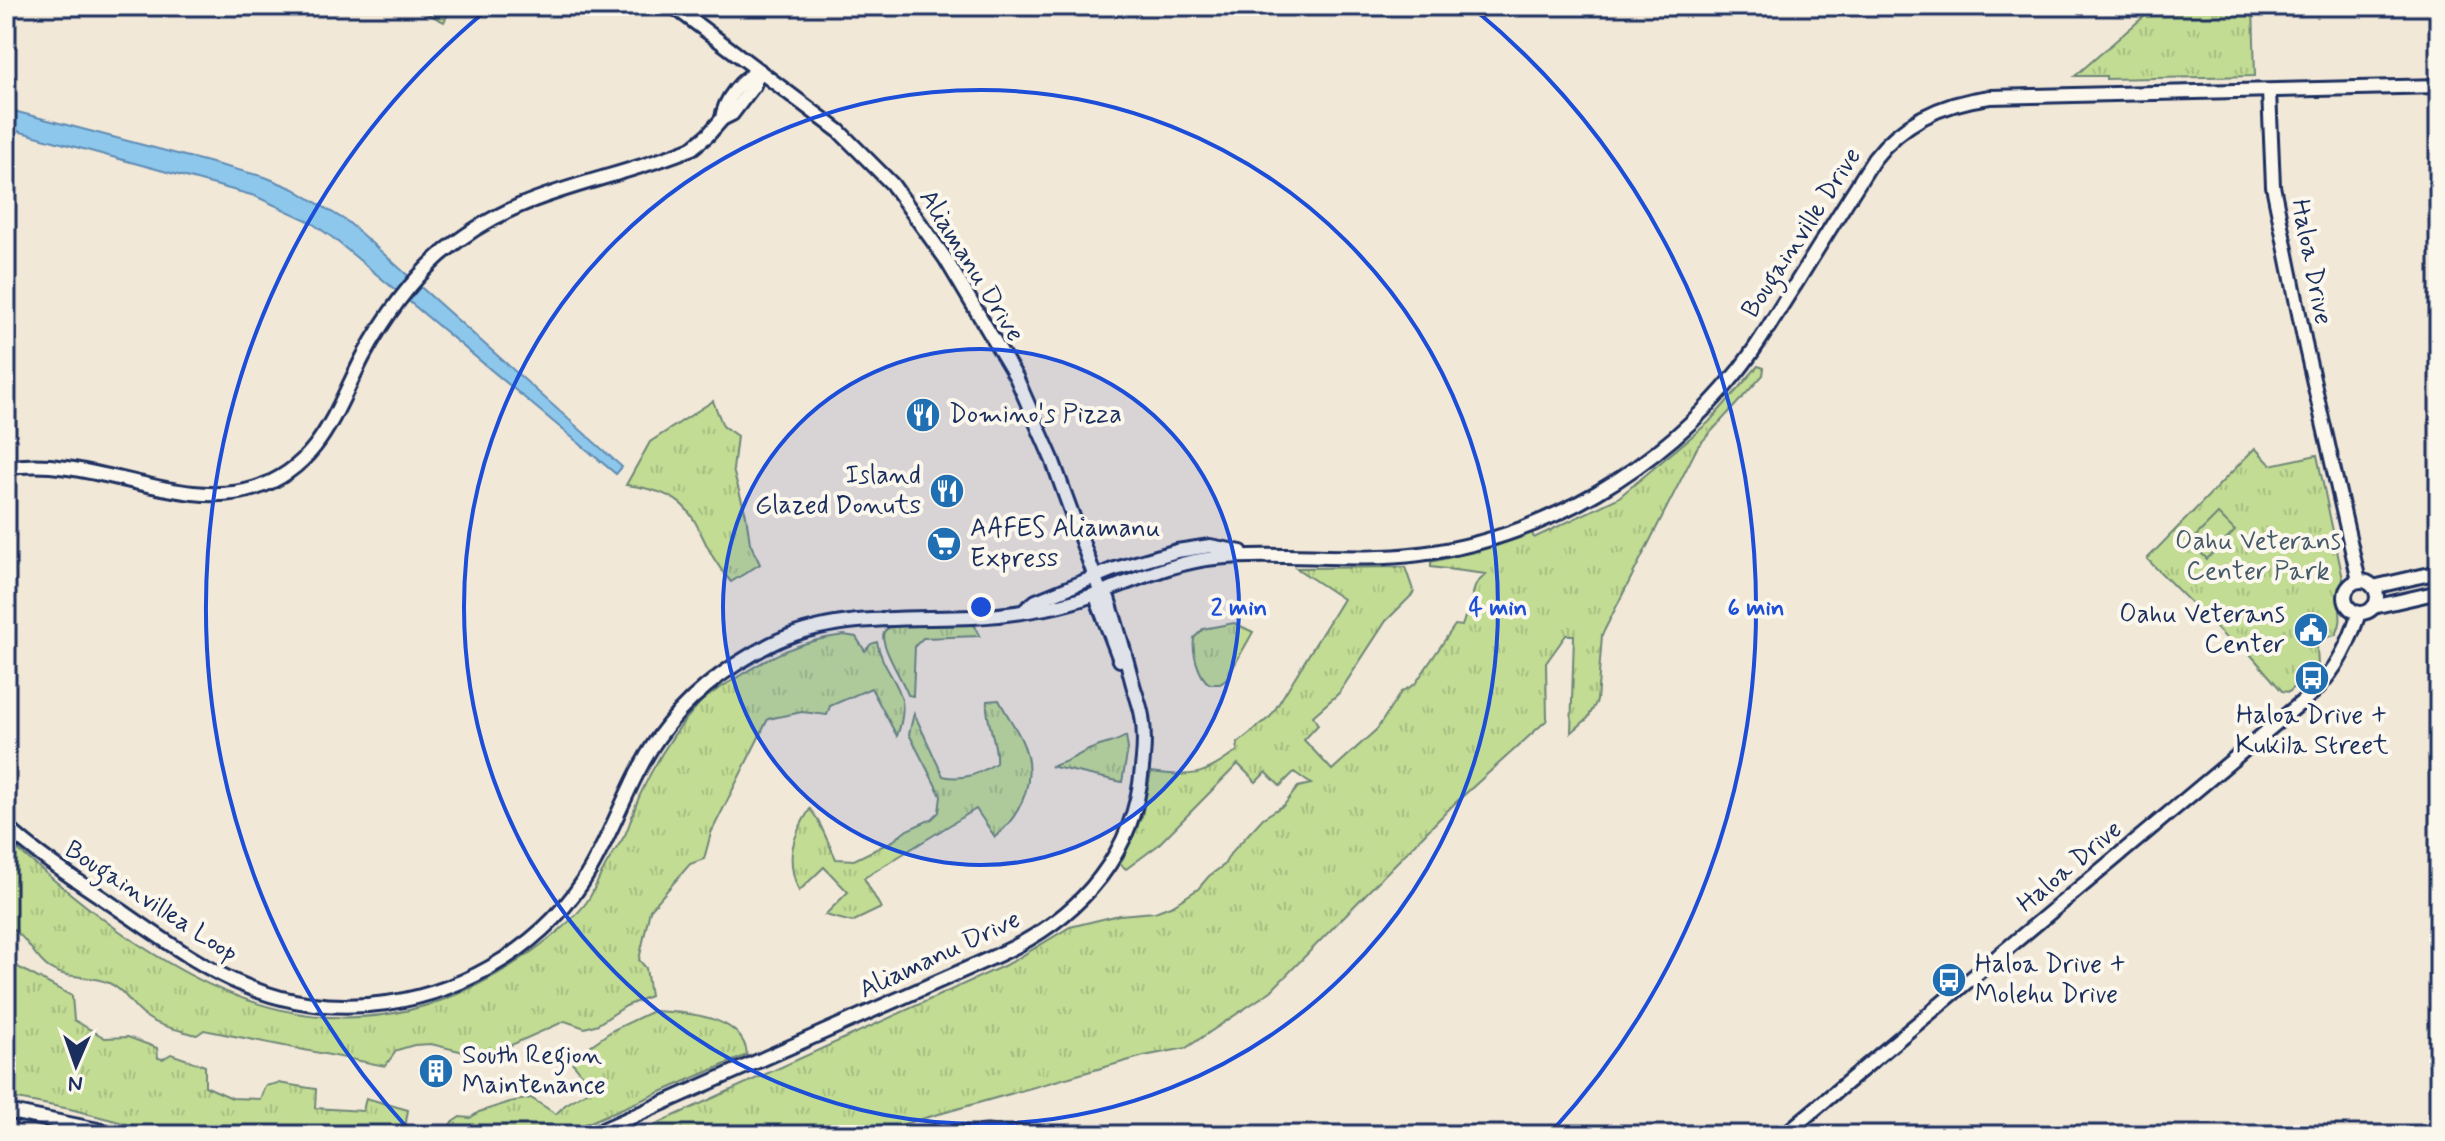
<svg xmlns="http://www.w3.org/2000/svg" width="2445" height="1141" font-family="Mynerve,sans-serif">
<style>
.grass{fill:url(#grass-tufts);stroke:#6e8678;stroke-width:2}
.garden{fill:#c2dc93;stroke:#6e8678;stroke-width:2}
.water{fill:#8dc8ec;stroke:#5f8bb3;stroke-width:2}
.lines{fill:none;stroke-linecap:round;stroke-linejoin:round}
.minor-casing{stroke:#1b2f5e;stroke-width:18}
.minor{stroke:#fbf7ec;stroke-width:12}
.ring{fill:none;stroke:#1d4ed8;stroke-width:4}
.labels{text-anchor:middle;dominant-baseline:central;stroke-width:8;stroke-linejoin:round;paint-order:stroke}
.street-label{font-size:26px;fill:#1b2f5e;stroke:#fbf7ec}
.poi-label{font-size:26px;fill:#1b2f5e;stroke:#fbf7ec;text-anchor:start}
.park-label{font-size:26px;fill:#455a6b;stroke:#fbf7ec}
.centre{fill:#1d4ed8;stroke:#fbf7ec;stroke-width:4}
.ring-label{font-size:24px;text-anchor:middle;font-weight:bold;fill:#1d4ed8;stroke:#fbf7ec;stroke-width:8;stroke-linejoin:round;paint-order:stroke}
</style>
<defs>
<pattern id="grass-tufts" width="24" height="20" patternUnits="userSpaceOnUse" patternTransform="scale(2)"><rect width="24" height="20" fill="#c2dc93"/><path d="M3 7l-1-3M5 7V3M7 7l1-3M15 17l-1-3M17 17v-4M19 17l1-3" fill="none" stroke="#a6bd81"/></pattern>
</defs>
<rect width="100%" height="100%" fill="#f2e8d7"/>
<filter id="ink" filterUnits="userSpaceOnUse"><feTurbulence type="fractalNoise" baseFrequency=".0125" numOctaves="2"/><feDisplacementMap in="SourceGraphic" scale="16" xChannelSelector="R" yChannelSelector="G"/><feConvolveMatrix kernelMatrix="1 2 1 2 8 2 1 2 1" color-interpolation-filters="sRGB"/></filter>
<g filter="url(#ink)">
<g class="grass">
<polygon points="2156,6 2253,6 2255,76 2106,79 2106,76 2075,76"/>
<path d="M 1758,366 L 1764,368 L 1763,375 L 1698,446 L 1602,635 L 1597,701 L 1588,718 L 1571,733 L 1574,635 L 1566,635 L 1546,663 L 1547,720 L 1453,805 L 1271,991 L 1186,1048 L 1144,1056 L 865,1135 L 632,1135 L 1010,963 L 1070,927 L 1119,915 L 1155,912 L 1173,905 L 1198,889 L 1209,876 L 1224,865 L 1230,854 L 1263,818 L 1284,805 L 1298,787 L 1311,784 L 1294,772 L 1280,786 L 1266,772 L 1256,782 L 1238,764 L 1157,846 L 1126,869 L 1120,864 L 1142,816 L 1151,772 C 1194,777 1202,777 1237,751 L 1238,743 L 1271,716 L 1343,599 L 1296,568 L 1405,567 L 1414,593 L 1386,621 L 1339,693 L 1313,716 L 1318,725 L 1304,740 L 1332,770 L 1377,729 L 1401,692 L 1415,684 L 1455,625 L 1462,626 L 1476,584 L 1486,574 L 1431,567 L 1431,562 L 1496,546 L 1532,533 L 1534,538 L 1618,498 L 1709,422 Z"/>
<path d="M 713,401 L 723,426 L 737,436 L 733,470 L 746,515 L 750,543 L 760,564 L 731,582 C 687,532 709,495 626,485 L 650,442 Z"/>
<path d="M 2255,448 L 2271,465 L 2317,455 L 2343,579 C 2341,586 2338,593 2339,600 C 2340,615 2343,621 2336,635 L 2324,638 L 2317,647 L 2318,666 L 2289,692 L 2282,691 L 2244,647 L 2239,651 L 2147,559 Z"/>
<path d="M 1234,623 L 1253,632 L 1226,680 L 1220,684 L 1209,684 C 1198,675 1192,652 1194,638 L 1203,629 Z"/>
<path d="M 969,624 L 975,626 L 980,636 L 923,638 L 915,646 L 913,696 L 908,695 C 904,682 878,643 884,632 C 886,628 892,627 896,625 Z"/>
<path d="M 844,635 L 856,637 L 865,651 L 871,644 L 877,642 C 885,682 915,687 897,736 L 871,688 L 830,706 L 827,715 L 802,712 L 768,719 L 711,833 L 704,859 L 690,864 L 650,910 L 639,960 L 646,968 L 650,996 L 626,1006 L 598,1024 L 585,1028 L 565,1021 L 484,1057 L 431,1044 L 414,1045 L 397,1050 L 385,1066 L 204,1030 L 197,1035 C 180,1030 159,1027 145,1016 C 131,1006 125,990 109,983 C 89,974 67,980 49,968 C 32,956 29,937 6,925 L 6,839 C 139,956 292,1076 475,986 C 508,970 563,933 586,903 C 593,894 597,881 603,871 C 609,858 618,847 625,835 C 631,822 634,808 640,795 C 655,762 674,731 699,704 C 708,694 722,687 733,680 C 772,655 799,641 844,635 Z"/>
<path d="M 999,700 C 1006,714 1015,726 1021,739 C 1039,776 1023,813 995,837 L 976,809 L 864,878 L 881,908 L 852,922 L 825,915 L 848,892 L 824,867 L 799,891 C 785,859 792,837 810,809 L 818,820 L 836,859 L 854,860 L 893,841 L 907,830 L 932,819 L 939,812 L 941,796 L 909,734 L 914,713 L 943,776 C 963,781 979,774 996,763 C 998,740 985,723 987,701 Z"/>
<path d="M 1126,736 L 1128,749 L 1122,782 L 1050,766 C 1068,764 1078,753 1094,748 C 1106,743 1115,743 1126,736 Z"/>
<polygon points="6,967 18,967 72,996 74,1020 105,1038 128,1037 157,1048 158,1058 163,1059 171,1054 205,1066 205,1086 232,1098 260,1099 265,1086 278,1083 316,1089 315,1108 363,1111 366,1098 408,1110 405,1128 409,1135 169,1135 70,1109 6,1097"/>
<path d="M 653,1011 C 683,1012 744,1015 747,1055 L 560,1135 L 448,1135 L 451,1123 L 460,1117 L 470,1118 L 479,1112 L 510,1102 L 531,1098 L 556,1114 L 565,1105 L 588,1091 L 588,1081 L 570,1060 L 613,1030 Z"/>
</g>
<g class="garden">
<polygon points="424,6 452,6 444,22 422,11"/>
<polygon points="2218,514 2235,531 2207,559 2190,542"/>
</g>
<polygon class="water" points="6,109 265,177 294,189 348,222 622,467 616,474 333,238 309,221 255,196 6,128"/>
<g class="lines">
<g class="minor-casing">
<g id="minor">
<polyline points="2269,91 2273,186 2306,348 2359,581"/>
<path d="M 722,119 C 724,99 742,79 759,70"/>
<path d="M 6,468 C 90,453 179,513 256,488 C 320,467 335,411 363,357 C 383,320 408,284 439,256 C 518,187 601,186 692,148 L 708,135 L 722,119 L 732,114 L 754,85 L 759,70"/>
<circle cx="2361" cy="597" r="16"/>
<polyline points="2373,587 2439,572"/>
<polyline points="1100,591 1098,602 1120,660"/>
<polyline points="2373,607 2439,592"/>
<polyline points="1025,610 1036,601 1112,570 1177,551 1210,546 1241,552"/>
<path d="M 6,826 C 39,857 78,881 116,907 C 206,969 270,1019 387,1003 C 469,991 549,942 590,870 C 615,827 630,778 658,738 C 687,697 726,667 771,644 C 832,613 906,620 973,617 C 995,616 1018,613 1040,609 C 1101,600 1154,564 1215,558 C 1284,551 1351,563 1420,554 C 1544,538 1661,468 1738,371 C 1760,344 1776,313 1795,285 C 1821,243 1847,201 1874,159 C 1903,121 1944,103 1990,97 L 2439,86"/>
<polyline points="6,1111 122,1135"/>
<path d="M 591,1135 L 998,955 C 1071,922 1127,866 1140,784 C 1143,761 1146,739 1142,716 C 1140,704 1135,693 1132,681 C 1125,653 1117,626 1108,598 L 1100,591 L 1052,459 L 1016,377 L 945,258 L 892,184 L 839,131 L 673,6"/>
<path d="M 1784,1135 L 2315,691 C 2337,668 2349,644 2359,613"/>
</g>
</g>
<use href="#minor" class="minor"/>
</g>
</g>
<circle cx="981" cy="607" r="258" fill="#1d4ed8" fill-opacity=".12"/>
<g class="ring">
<circle cx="981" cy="607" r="258"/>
<circle cx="981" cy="607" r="517"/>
<path d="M410 1131A775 775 0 0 1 488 9M1474 9A775 775 0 0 1 1552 1131"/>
</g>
<defs>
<g id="restaurant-disc" transform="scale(1.8)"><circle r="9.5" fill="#1f6fb2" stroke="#fbf7ec"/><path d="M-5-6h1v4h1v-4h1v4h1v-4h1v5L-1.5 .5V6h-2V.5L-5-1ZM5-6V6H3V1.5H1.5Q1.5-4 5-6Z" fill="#fff"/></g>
<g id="supermarket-disc" transform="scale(1.8)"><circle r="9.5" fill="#1f6fb2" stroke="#fbf7ec"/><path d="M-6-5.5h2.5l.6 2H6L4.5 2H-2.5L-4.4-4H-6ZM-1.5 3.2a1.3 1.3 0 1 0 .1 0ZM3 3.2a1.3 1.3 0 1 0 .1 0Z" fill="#fff"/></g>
<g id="civic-disc" transform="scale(1.8)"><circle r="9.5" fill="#1f6fb2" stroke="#fbf7ec"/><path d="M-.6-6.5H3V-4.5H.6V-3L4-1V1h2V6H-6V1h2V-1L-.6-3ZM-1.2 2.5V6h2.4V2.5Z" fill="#fff"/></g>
<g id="bus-disc" transform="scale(1.8)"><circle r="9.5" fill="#1f6fb2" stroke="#fbf7ec"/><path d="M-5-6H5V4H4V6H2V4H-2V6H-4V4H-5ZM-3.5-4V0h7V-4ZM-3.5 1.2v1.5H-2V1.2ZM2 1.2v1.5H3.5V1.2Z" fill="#fff"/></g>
<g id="building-disc" transform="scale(1.8)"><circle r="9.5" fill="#1f6fb2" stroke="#fbf7ec"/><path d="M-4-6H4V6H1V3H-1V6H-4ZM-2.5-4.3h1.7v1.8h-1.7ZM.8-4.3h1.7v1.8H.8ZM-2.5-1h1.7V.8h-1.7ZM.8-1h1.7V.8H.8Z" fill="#fff"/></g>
</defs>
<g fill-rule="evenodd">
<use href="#restaurant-disc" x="923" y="415"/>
<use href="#restaurant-disc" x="947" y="491"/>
<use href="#supermarket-disc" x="944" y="544"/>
<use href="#civic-disc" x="2311" y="630"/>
<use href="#bus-disc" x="2312" y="678"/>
<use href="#bus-disc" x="1949" y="980"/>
<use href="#building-disc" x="436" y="1071"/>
</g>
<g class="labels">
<g class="street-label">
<text transform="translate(1802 233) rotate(-57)">Bougainville Drive</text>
<text transform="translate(2311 262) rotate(79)">Haloa Drive</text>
<text transform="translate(971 266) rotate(58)">Aliamanu Drive</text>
<text transform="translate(2070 867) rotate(-40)">Haloa Drive</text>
<text transform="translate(151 902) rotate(33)">Bougainvillea Loop</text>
<text transform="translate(940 955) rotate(-25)">Aliamanu Drive</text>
</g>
<g class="poi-label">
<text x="949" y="415">Domino's Pizza</text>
<text x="921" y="476" text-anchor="end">Island<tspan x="921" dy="30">Glazed Donuts</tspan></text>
<text x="970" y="529">AAFES Aliamanu<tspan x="970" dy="30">Express</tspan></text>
<text x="2285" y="615" text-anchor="end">Oahu Veterans<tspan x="2285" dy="30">Center</tspan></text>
<text x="2312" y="716" text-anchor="middle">Haloa Drive +<tspan x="2312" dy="30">Kukila Street</tspan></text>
<text x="1975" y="965">Haloa Drive +<tspan x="1975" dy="30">Molehu Drive</tspan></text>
<text x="462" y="1056">South Region<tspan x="462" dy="30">Maintenance</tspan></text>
</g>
<g class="park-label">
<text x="2258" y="542">Oahu Veterans<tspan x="2258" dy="30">Center Park</tspan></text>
</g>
</g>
<circle cx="981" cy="607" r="12" class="centre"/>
<g class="ring-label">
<text x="1239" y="615">2 min</text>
<text x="1498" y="615">4 min</text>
<text x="1756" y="615">6 min</text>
</g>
<rect width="2445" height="1141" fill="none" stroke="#fbf7ec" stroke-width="32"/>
<rect x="16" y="16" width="2413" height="1109" fill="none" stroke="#1b2f5e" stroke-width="3" filter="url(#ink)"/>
<g transform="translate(76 1065) rotate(182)" stroke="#fbf7ec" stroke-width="6" paint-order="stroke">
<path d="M0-6L14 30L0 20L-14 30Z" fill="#1b2f5e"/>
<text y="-12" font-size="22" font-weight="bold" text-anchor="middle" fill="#1b2f5e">N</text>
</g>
</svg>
